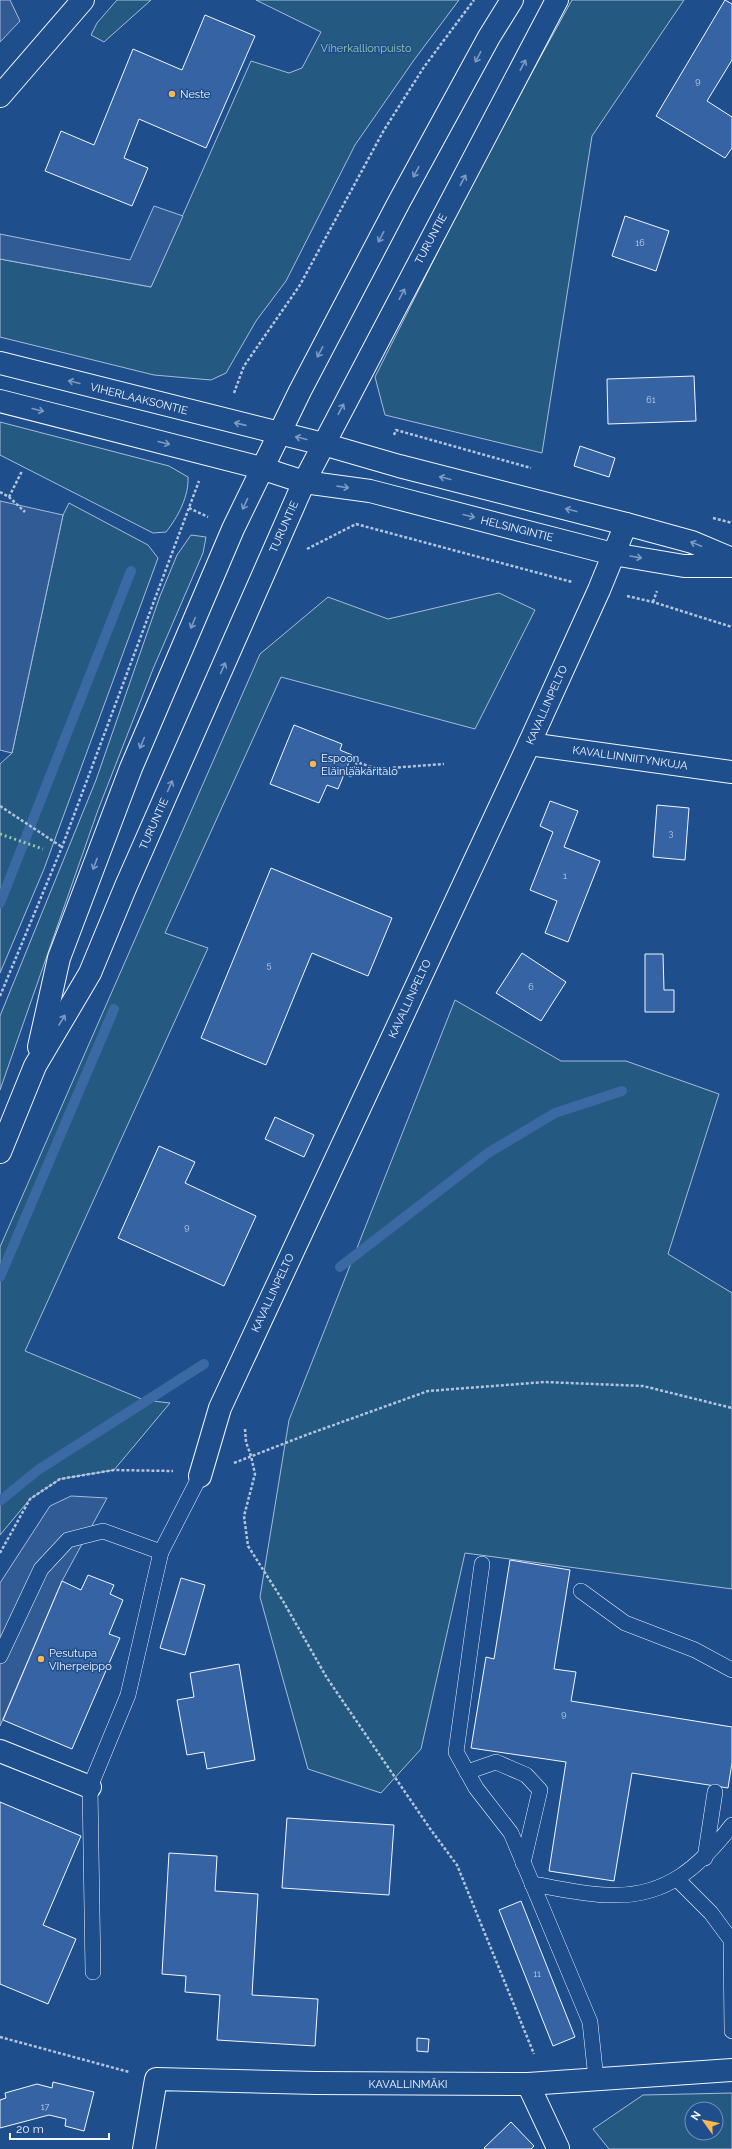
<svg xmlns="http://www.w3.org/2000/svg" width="732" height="2149" font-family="Raleway,sans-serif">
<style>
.green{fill:#245a82;stroke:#a8bbd7;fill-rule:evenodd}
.parking{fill:#305b95;stroke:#a8bbd7}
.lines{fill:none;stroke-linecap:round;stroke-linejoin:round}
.stream{stroke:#3b69a3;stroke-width:10}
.building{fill:#3563a3;stroke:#f2f6ff}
.lane-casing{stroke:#f2f6ff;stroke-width:16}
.street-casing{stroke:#f2f6ff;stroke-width:24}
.secondary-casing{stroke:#f2f6ff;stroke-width:24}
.primary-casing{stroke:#f2f6ff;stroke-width:24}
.path{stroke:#b3c4dc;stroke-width:2.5;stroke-dasharray:3 2;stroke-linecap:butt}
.lane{stroke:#1f4e8c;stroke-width:15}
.street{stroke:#1f4e8c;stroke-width:22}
.secondary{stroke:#1f4e8c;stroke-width:22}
.primary{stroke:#1f4e8c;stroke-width:22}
.hedge{stroke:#97c8a6;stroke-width:3;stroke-dasharray:2 3;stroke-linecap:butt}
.oneway{stroke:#7e9ac0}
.poi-dot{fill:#ffb74d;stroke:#1f4e8c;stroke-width:1.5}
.labels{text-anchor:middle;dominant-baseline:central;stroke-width:3;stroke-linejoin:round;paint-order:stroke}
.number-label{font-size:9px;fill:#c3d1e8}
.park-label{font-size:11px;fill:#97c8a6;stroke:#1f4e8c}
.poi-label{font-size:11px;fill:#f2f6ff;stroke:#1f4e8c;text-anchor:start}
.street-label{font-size:11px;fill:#f2f6ff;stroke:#1f4e8c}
</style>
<rect width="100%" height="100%" fill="#1f4e8c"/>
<g class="green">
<polygon points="117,0 151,0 104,42 91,35 97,23"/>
<polygon points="256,0 459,0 414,60 355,145 286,281 256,321 226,373 211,380 154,375 0,337 0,259 151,287 251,61 289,73 302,68 321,32"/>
<polygon points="572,0 684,0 592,136 542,453 385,415 375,377 488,152"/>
<path d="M 0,422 L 169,466 L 188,477 C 189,496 178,517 166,532 L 153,533 L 0,455 Z"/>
<polygon points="69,503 148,545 158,558 44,869 0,973 0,764 12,753 63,515"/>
<polygon points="191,535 206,537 203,553 153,669 98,810 0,1090 0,1016 96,780 160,596 177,555"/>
<polygon points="499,593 535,610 475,729 281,677 165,933 208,948 25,1351 144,1400 170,1403 114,1470 60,1479 30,1499 0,1535 0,1247 260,654 328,597 388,619"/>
<polygon points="455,1000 561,1061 626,1061 719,1094 668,1254 732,1293 732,1589 465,1553 421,1749 381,1793 308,1769 260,1597 289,1420"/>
<path d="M 732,2093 L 732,2149 L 609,2149 L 593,2129 L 643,2095 ZM 692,2109 L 716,2109 L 716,2133 L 692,2133 Z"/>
</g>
<g class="parking">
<polygon points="0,0 10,0 20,21 0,42"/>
<polygon points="154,206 183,216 151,287 0,259 0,234 130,260"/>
<polygon points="0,501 63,515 12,753 0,750"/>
<polygon points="71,1496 107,1498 62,1581 0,1726 0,1583 50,1506"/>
</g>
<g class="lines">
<g class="stream">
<polyline points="0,903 131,571"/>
<polyline points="340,1267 488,1153 555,1113 622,1091"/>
<polyline points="0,1277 114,1009"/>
<polyline points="0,1501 38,1470 204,1364"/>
</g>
</g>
<g class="building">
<polygon points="725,0 732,4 732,60 707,101 732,117 732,148 725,158 656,116"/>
<polygon points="205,15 255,36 206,148 139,119 124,158 148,168 132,206 45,171 61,131 94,145 133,49 182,70"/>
<polygon points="625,216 669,231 656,271 612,256"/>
<polygon points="694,376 696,421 608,424 607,379"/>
<polygon points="580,446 615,458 609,477 574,466"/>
<polygon points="294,725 342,744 340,750 352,755 338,789 327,785 319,803 270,784"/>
<polygon points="550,801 578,811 564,847 600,861 568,942 545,933 557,901 530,890 553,832 540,826"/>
<polygon points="657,805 689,808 685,860 653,857"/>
<polygon points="271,868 392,918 368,976 312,953 266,1065 201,1038"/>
<polygon points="522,953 566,982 541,1021 496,993"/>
<polygon points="645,954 663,954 664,990 674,990 674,1012 645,1012"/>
<polygon points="275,1117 314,1135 304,1157 265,1139"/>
<polygon points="159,1146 195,1162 185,1183 256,1216 224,1286 118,1238"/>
<polygon points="510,1560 570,1570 554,1669 576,1672 571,1701 732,1727 732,1763 728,1788 632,1773 614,1881 549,1871 566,1762 471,1748 486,1657 494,1659"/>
<polygon points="88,1575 114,1585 110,1594 123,1600 109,1634 120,1638 72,1749 3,1720 62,1581 81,1590"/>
<polygon points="181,1578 205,1585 185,1655 160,1648"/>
<polygon points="239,1664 255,1760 207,1769 204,1752 187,1755 177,1700 194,1697 190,1673"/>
<polygon points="0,1802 81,1836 43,1925 76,1939 48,2004 0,1984"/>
<polygon points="287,1818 394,1825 389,1895 282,1888"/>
<polygon points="169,1853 217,1856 215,1891 258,1894 252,1995 318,1999 315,2046 217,2040 220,1995 185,1992 186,1976 162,1974"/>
<polygon points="521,1901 575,2037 553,2046 499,1910"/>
<polygon points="417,2038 429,2039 428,2052 417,2051"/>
<polygon points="53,2082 94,2092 84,2131 65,2126 66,2119 49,2115 0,2128 0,2100 6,2098 5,2093 37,2084 52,2088"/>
<polygon points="511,2122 534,2146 531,2149 485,2149 484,2148"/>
</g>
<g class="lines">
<g class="lane-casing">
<g id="lane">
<polyline points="482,1564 456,1752 476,1788 511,1833 590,2022 596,2079"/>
<polyline points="581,1591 625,1623 695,1650 732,1670"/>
<polyline points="0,1656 41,1569 68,1540 103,1531 161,1552"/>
<polyline points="467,1772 496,1762 526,1775 540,1790 523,1863"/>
<polyline points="705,1858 715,1792"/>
<polyline points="677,1879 711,1913 731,1940 732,2031"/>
<path d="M 532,1884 C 558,1888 585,1895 611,1895 C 667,1897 700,1866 732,1825"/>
<polyline points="93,1972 90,1787 128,1695 161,1552 200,1476"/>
</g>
</g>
<g class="street-casing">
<g id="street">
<polyline points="0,96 83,0"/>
<polyline points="529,744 732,772"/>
<polyline points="200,1476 220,1408 529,744 599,590 626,524"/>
<polyline points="0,1751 90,1787"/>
<polyline points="528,2084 558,2148"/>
<polyline points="144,2149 156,2079 316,2083 528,2084 732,2070"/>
</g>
</g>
<g class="secondary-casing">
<g id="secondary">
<polyline points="0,363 323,444 399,466 626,524 692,542 732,559"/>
<polyline points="0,401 261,468 304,482 370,491 613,554 684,566 732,566"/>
</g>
</g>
<g class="primary-casing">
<g id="primary">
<polyline points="39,1047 59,958 131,768 233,529 300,391 399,202 489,37 512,0"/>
<polyline points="0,1152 35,1066 90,973 126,886 304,482 557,0"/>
</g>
</g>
<g class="path">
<polyline points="234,393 244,366 300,285 384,130 424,67 474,0"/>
<polyline points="394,435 396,430 531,468"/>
<polyline points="0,492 9,497 25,512"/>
<polyline points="9,497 22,471"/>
<polyline points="189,508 208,517"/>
<polyline points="713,518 732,523"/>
<polyline points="307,549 356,524 572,582"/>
<polyline points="627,596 653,602 732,627"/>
<polyline points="653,602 657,591"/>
<polyline points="344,773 351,776 357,762 377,769 444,764"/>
<polyline points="0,806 62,847"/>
<polyline points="0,996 62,847 199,481"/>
<polyline points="245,1429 246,1442 251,1456 255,1474 244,1516 248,1546 283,1601 327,1678 431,1830 457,1865 534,2054"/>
<polyline points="234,1463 306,1435 428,1391 545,1382 643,1386 732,1408"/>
<polyline points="0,1553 30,1499 60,1479 114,1470 173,1471"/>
<polyline points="0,2037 129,2072"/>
</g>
<use href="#lane" class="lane"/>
<use href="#street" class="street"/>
<use href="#secondary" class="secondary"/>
<use href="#primary" class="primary"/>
<polyline class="hedge" points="0,834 43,849"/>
</g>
<defs><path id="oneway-shaft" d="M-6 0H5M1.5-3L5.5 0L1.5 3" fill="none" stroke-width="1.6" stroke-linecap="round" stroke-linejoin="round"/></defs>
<g class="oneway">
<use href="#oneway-shaft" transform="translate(478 57) rotate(118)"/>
<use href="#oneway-shaft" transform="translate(523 65) rotate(-62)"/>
<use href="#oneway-shaft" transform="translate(416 172) rotate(118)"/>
<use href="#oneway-shaft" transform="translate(463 180) rotate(-62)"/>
<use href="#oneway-shaft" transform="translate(381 237) rotate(118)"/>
<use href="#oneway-shaft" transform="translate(402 294) rotate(-62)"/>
<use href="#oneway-shaft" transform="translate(320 352) rotate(118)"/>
<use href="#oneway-shaft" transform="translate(74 382) rotate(-166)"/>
<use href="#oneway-shaft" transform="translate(341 409) rotate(-62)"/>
<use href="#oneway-shaft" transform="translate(38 410) rotate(14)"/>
<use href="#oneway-shaft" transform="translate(240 424) rotate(-167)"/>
<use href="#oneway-shaft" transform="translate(301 438) rotate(-166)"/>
<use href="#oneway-shaft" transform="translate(164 443) rotate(14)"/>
<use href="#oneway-shaft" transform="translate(445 478) rotate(-166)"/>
<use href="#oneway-shaft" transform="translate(343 487) rotate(8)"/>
<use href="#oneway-shaft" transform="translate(245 504) rotate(115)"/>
<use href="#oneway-shaft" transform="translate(571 510) rotate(-166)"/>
<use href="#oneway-shaft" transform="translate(469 516) rotate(14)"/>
<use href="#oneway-shaft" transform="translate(696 544) rotate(-158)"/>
<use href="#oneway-shaft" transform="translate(636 557) rotate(10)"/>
<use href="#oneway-shaft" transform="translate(193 623) rotate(113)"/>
<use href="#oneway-shaft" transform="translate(223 668) rotate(-66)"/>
<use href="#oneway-shaft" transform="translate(142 743) rotate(113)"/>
<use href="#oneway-shaft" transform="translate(170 786) rotate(-66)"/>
<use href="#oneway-shaft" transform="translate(95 864) rotate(111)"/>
<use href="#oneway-shaft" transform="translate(62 1020) rotate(-59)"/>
</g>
<g class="poi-dot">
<circle cx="172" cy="94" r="4"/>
<circle cx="313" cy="764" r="4"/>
<circle cx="41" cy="1659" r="4"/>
</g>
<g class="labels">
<g class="number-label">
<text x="698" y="81">9</text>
<text x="640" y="243">16</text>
<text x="651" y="400">61</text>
<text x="671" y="833">3</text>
<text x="565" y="876">1</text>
<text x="269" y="965">5</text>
<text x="531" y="987">6</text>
<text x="187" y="1227">9</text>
<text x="564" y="1714">9</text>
<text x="537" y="1974">11</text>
<text x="45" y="2107">17</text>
</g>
<g class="park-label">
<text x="366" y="48">Viherkallionpuisto</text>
</g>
<g class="poi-label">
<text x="180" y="94">Neste</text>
<text x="321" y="758">Espoon<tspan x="321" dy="13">Eläinlääkäritalo</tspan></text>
<text x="49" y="1653">Pesutupa<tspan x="49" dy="13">VIherpeippo</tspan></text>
</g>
<g class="street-label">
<text transform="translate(431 239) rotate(-62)">TURUNTIE</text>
<text transform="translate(139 399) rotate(14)">VIHERLAAKSONTIE</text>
<text transform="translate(284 527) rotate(-66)">TURUNTIE</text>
<text transform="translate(517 529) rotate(14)">HELSINGINTIE</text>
<text transform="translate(547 705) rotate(-66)">KAVALLINPELTO</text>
<text transform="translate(630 758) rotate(8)">KAVALLINNIITYNKUJA</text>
<text transform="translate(154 824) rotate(-66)">TURUNTIE</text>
<text transform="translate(410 999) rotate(-65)">KAVALLINPELTO</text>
<text transform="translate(273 1293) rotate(-65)">KAVALLINPELTO</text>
<text x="408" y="2084">KAVALLINMÄKI</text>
</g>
</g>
<g transform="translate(704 2121) rotate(303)"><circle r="19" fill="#1f4e8c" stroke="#7391ba"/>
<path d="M0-3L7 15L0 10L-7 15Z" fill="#ffb74d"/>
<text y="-6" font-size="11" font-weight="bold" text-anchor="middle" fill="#f2f6ff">N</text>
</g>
<path d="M10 2133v6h99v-6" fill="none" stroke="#f2f6ff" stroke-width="2"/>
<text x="16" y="2133" font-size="12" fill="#f2f6ff" stroke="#1f4e8c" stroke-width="3" paint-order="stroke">20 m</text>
</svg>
